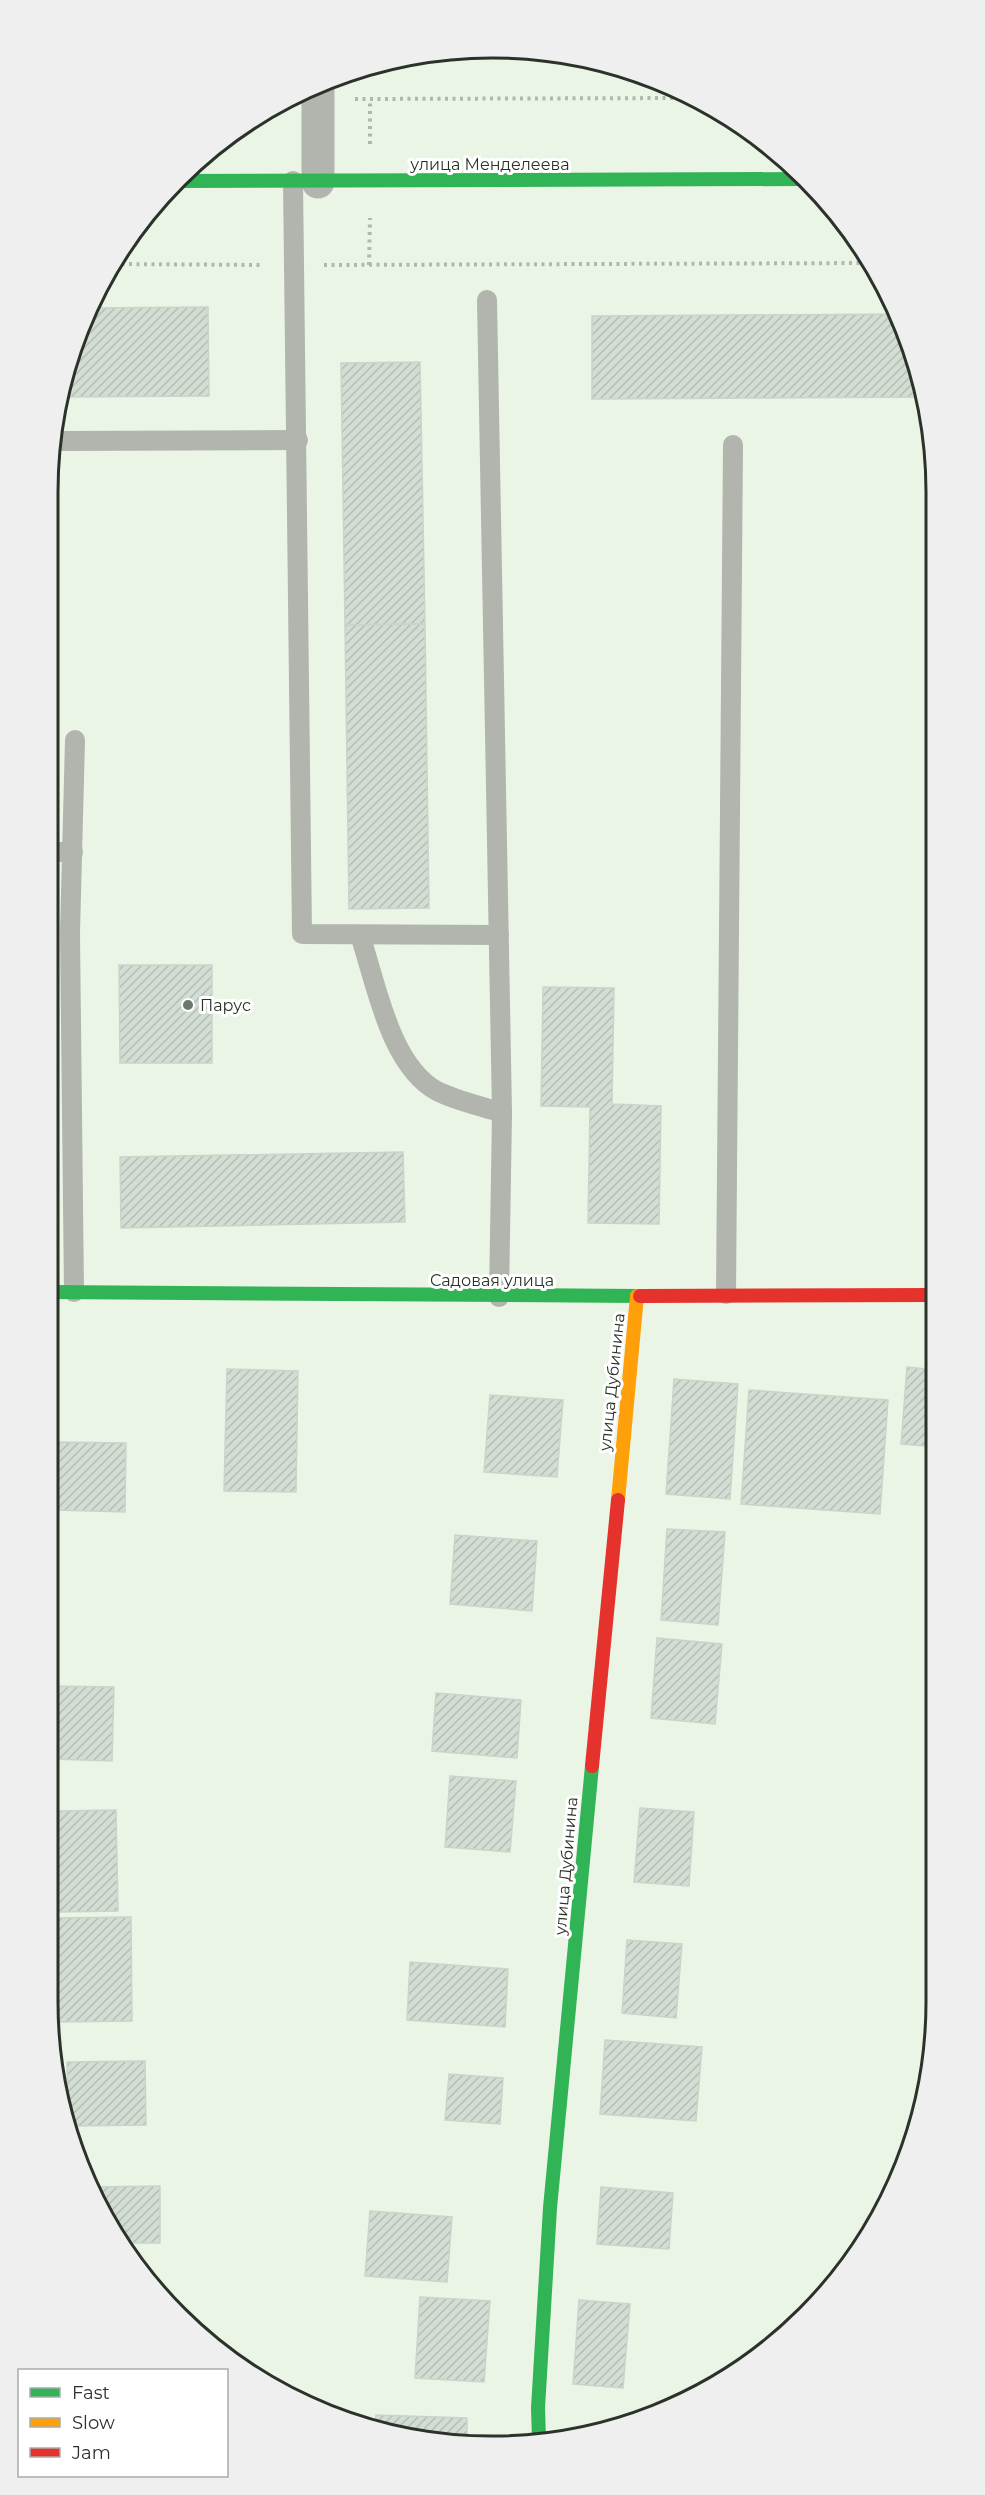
<svg xmlns="http://www.w3.org/2000/svg" width="985" height="2495" font-family="Montserrat,sans-serif">
<style>
.building{fill:url(#building-hatch);stroke:#c9d5ca;stroke-width:1.5}
.lines{fill:none;stroke-linecap:round;stroke-linejoin:round}
.path{stroke:#b2b6af;stroke-width:4;stroke-dasharray:3 4.5;stroke-linecap:butt}
.lane{stroke:#b2b4ae;stroke-width:20}
.street{stroke:#b2b4ae;stroke-width:33}
.fast{stroke:#30b455;stroke-width:14}
.slow{stroke:#ff9f0a;stroke-width:14}
.jam{stroke:#e5322d;stroke-width:14}
.poi-dot{fill:#6e766b;stroke:#fff;stroke-width:2}
.labels{text-anchor:middle;dominant-baseline:central;stroke-width:6;stroke-linejoin:round;paint-order:stroke}
.street-label{font-size:16px;fill:#2b3229;stroke:#fff}
.poi-label{font-size:16px;fill:#2b3229;stroke:#fff;text-anchor:start}
.rim{fill:none;stroke:#2b3229;stroke-width:3}
</style>
<defs>
<pattern id="building-hatch" width="6" height="6" patternUnits="userSpaceOnUse" patternTransform="scale(1.5)"><rect width="6" height="6" fill="#d2ddd3"/><path d="M-1 1l2-2M0 6l6-6M5 7l2-2" fill="none" stroke="#b4beb5"/></pattern>
</defs>
<rect width="100%" height="100%" fill="#ebf5e6"/>
<g class="building">
<polygon points="208,307 209,396 61,397 63,377 89,308"/>
<polygon points="897,314 922,397 592,399 592,316"/>
<polygon points="420,362 425,624 345,625 341,363"/>
<polygon points="425,624 429,908 349,909 345,625"/>
<polygon points="119,965 212,965 212,1063 120,1063"/>
<polygon points="543,987 614,988 612,1104 661,1106 659,1224 588,1223 590,1107 541,1106"/>
<polygon points="403,1152 405,1222 121,1228 120,1157"/>
<polygon points="907,1367 935,1370 936,1447 901,1444"/>
<polygon points="227,1369 298,1371 296,1492 224,1491"/>
<polygon points="674,1379 738,1384 730,1499 666,1494"/>
<polygon points="749,1390 888,1400 880,1514 741,1504"/>
<polygon points="490,1395 563,1400 557,1477 484,1472"/>
<polygon points="57,1442 126,1443 125,1512 56,1510"/>
<polygon points="667,1529 725,1532 718,1625 661,1620"/>
<polygon points="455,1535 537,1541 532,1611 450,1604"/>
<polygon points="657,1638 722,1644 715,1724 651,1718"/>
<polygon points="54,1686 114,1687 112,1761 53,1759"/>
<polygon points="436,1693 521,1700 517,1758 432,1751"/>
<polygon points="450,1776 516,1781 510,1852 445,1847"/>
<polygon points="640,1808 694,1812 689,1886 634,1882"/>
<polygon points="116,1810 118,1911 58,1912 57,1811"/>
<polygon points="131,1917 132,2021 56,2022 54,1918"/>
<polygon points="627,1940 682,1944 676,2018 622,2013"/>
<polygon points="410,1962 508,1969 505,2027 407,2020"/>
<polygon points="605,2040 702,2047 696,2121 600,2114"/>
<polygon points="145,2061 146,2125 68,2126 67,2062"/>
<polygon points="449,2074 503,2078 500,2124 445,2120"/>
<polygon points="160,2186 160,2243 121,2243 107,2224 90,2187"/>
<polygon points="601,2187 673,2193 669,2249 597,2244"/>
<polygon points="370,2211 452,2217 447,2282 365,2276"/>
<polygon points="420,2297 490,2301 484,2382 415,2378"/>
<polygon points="579,2300 630,2304 623,2388 573,2384"/>
<polygon points="376,2415 467,2418 467,2442 434,2443 375,2429"/>
</g>
<g class="lines">
<g class="path">
<polyline points="355,99 684,98"/>
<polyline points="370,144 370,99"/>
<polyline points="114,264 263,265"/>
<polyline points="324,265 869,263"/>
<polyline points="369,265 370,218"/>
</g>
<g class="lane">
<polyline points="293,181 302,934 499,935"/>
<polyline points="487,300 502,1113 499,1297"/>
<polyline points="55,441 298,440"/>
<polyline points="48,852 73,852"/>
<path d="M 360,935 C 376,983 390,1066 437,1091 C 457,1101 481,1106 502,1113"/>
<polyline points="74,1292 70,933 75,740"/>
<polyline points="726,1294 733,445"/>
</g>
<polyline class="street" points="318,86 318,182"/>
<g class="fast">
<polyline points="178,181 803,179"/>
<polyline points="48,1292 640,1296"/>
<polyline points="539,2440 538,2408 550,2208 592,1766"/>
</g>
<polyline class="slow" points="618,1500 637,1296"/>
<g class="jam">
<polyline points="640,1296 935,1295"/>
<polyline points="592,1766 618,1500"/>
</g>
</g>
<circle class="poi-dot" cx="188" cy="1005" r="6"/>
<g class="labels">
<g class="street-label">
<text x="490" y="164">улица Менделеева</text>
<text x="492" y="1280">Садовая улица</text>
<text transform="translate(612 1382) rotate(-84)">улица Дубинина</text>
<text transform="translate(566 1866) rotate(-85)">улица Дубинина</text>
</g>
<g class="poi-label">
<text x="200" y="1005">Парус</text>
</g>
</g>
<path d="M0 0H985V2495H0ZM492 58H492A434 434 0 0 1 926 492V2002A434 434 0 0 1 492 2436H492A434 434 0 0 1 58 2002V492A434 434 0 0 1 492 58Z" fill="#eeefee" fill-rule="evenodd"/>
<path class="rim" d="M492 58H492A434 434 0 0 1 926 492V2002A434 434 0 0 1 492 2436H492A434 434 0 0 1 58 2002V492A434 434 0 0 1 492 58Z"/>
<rect x="18" y="2369" width="210" height="108" fill="#ffffff" stroke="#aaada9" stroke-width="1.5"/>
<rect x="30" y="2388" width="30" height="9" fill="#30b455" stroke="#aaada9" stroke-width="1.5"/>
<text x="72" y="2399" font-size="18" fill="#2b3229">Fast</text>
<rect x="30" y="2418" width="30" height="9" fill="#ff9f0a" stroke="#aaada9" stroke-width="1.5"/>
<text x="72" y="2429" font-size="18" fill="#2b3229">Slow</text>
<rect x="30" y="2448" width="30" height="9" fill="#e5322d" stroke="#aaada9" stroke-width="1.5"/>
<text x="72" y="2459" font-size="18" fill="#2b3229">Jam</text>
</svg>
